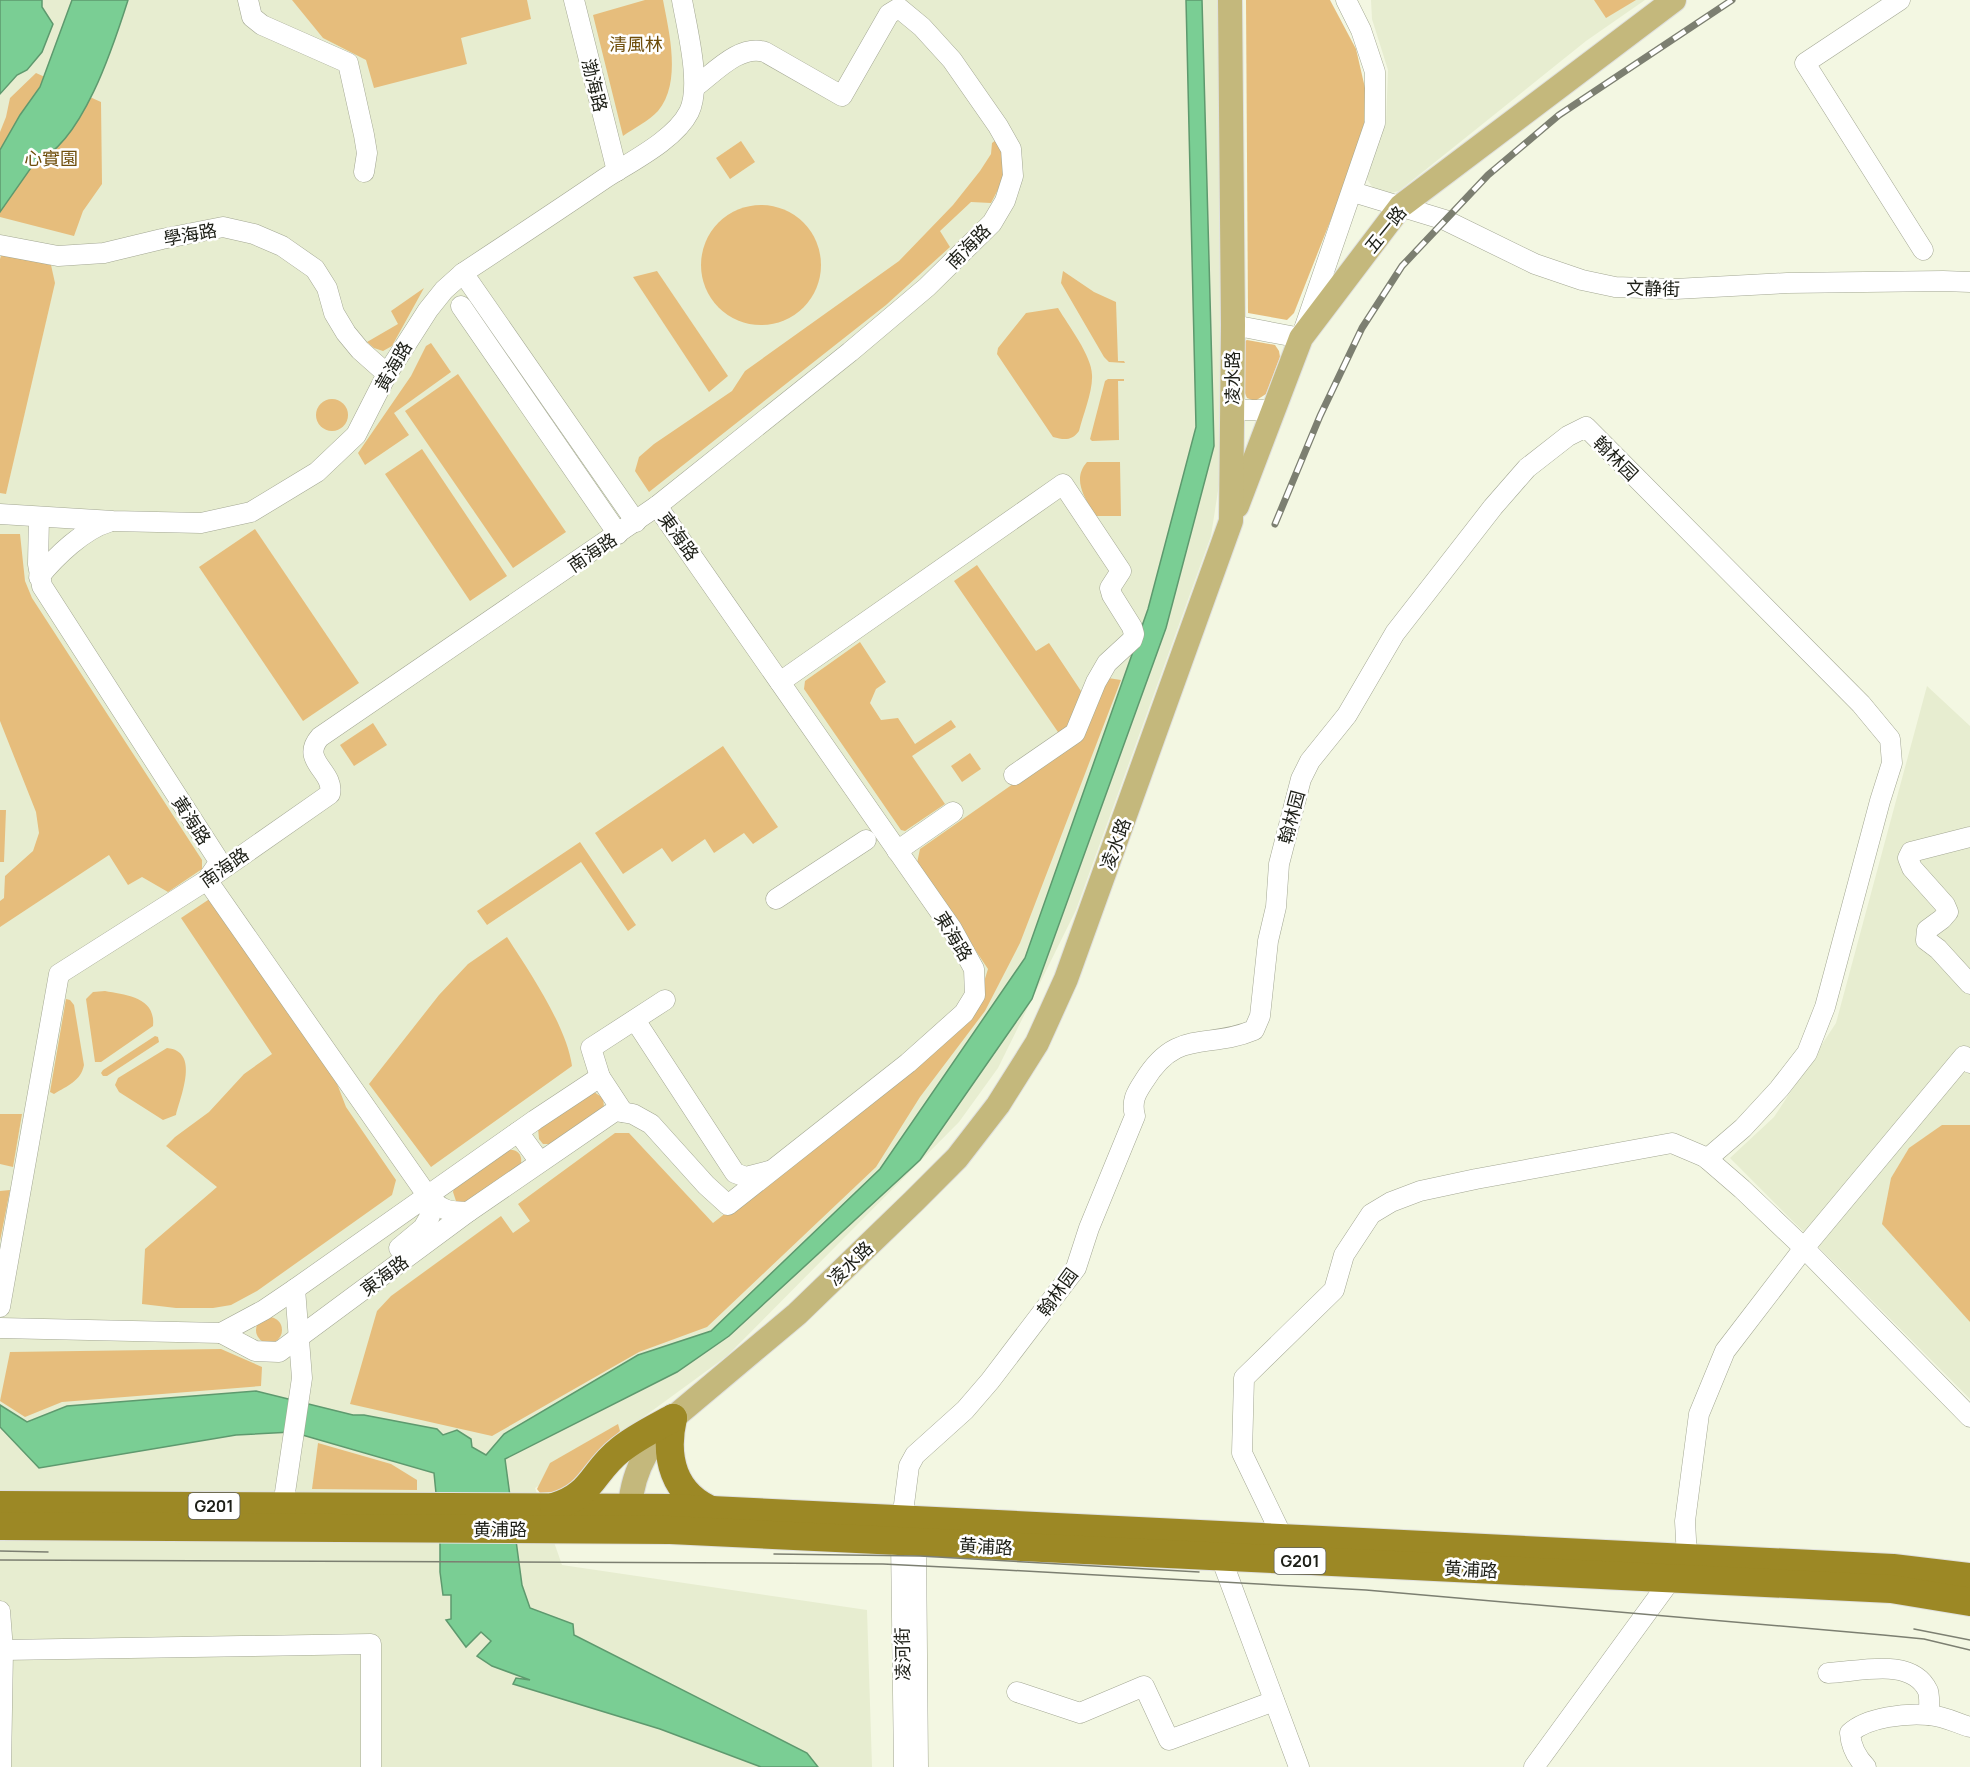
<svg xmlns="http://www.w3.org/2000/svg" width="1970" height="1767" font-family="Manrope,'Noto Sans SC',sans-serif">
<style>
.built{fill:#e7edd0}
.green{fill:#e6bd7c}
.water{fill:#7ace94;stroke:#5e996e;stroke-width:1.5}
.lines{fill:none;stroke-linecap:round;stroke-linejoin:round}
.minor-casing{stroke:#a3a793;stroke-width:21}
.major-casing{stroke:#dfe0de;stroke-width:26}
.highway-casing{stroke:#dfe0de;stroke-width:30}
.minor{stroke:#fff;stroke-width:20}
.major{stroke:#c4b87c;stroke-width:24}
.highway{stroke:#9c8825;stroke-width:28}
.tram{stroke:#7c7f71;stroke-width:1.5}
.rail-casing{stroke:#7c7f71;stroke-width:7}
.rail{stroke:#fff;stroke-width:4.5;stroke-dasharray:14;stroke-linecap:butt}
.labels{text-anchor:middle;dominant-baseline:central;stroke-width:5;stroke-linejoin:round;paint-order:stroke}
.shield{fill:#fff;stroke:#60625c;stroke-width:1.5}
.shield-label{font-size:16px;font-weight:bold;fill:#1c1e16}
.park-label{font-size:18px;fill:#6e4d0a;stroke:#fff}
.street-label{font-size:18px;fill:#1c1e16;stroke:#fff}
</style>
<rect width="100%" height="100%" fill="#f3f7e2"/>
<g class="built">
<polygon points="0,0 1221,0 1222,465 1211,536 1076,910 998,1068 959,1122 727,1356 582,1462 535,1488 562,1565 867,1610 872,1767 0,1767"/>
<polygon points="1371,0 1645,0 1586,41 1399,191 1387,194 1373,188 1365,176 1386,123 1388,70 1372,19"/>
<polygon points="1927,686 1970,726 1970,1399 1730,1158 1774,1117 1836,1023"/>
</g>
<g class="green">
<polygon points="292,0 527,0 531,19 461,38 467,64 374,88 366,60 323,38"/>
<path d="M 645,0 L 663,0 C 669,32 682,83 658,111 C 649,121 634,128 623,136 L 593,15 Z"/>
<polygon points="1246,0 1330,0 1356,49 1365,88 1364,124 1346,181 1294,313 1287,320 1248,313"/>
<polygon points="1594,0 1636,0 1606,18"/>
<polygon points="36,73 101,102 102,184 83,211 74,236 0,217 0,132 6,117 10,98"/>
<path d="M 996,140 C 1011,169 1005,176 991,203 L 971,202 L 940,231 L 950,247 L 886,305 L 649,492 L 635,471 L 639,457 L 654,444 L 732,391 L 745,371 L 899,261 L 953,205 L 980,171 L 991,154 L 992,143 Z"/>
<polygon points="741,141 755,162 730,179 716,158"/>
<circle cx="761" cy="265" r="60"/>
<polygon points="2,253 51,265 55,283 6,494 0,493 0,259"/>
<polygon points="657,271 728,376 709,392 633,277"/>
<polygon points="1063,271 1094,292 1116,302 1118,361 1124,361 1125,363 1109,362 1104,357 1061,283"/>
<polygon points="424,288 392,346 383,351 374,348 367,342 398,324 391,311"/>
<path d="M 1058,308 C 1068,325 1092,356 1092,375 C 1093,391 1083,415 1079,431 C 1072,441 1064,440 1053,437 L 997,354 L 998,348 L 1026,313 Z"/>
<polygon points="1247,340 1275,345 1279,351 1280,357 1266,394 1255,401 1247,398 1244,391 1243,342"/>
<polygon points="431,343 451,372 394,413 409,435 365,465 358,453 411,376 426,346"/>
<polygon points="458,374 566,532 513,568 405,411"/>
<polygon points="1108,379 1124,379 1124,381 1118,381 1119,440 1092,441 1090,439 1105,381"/>
<circle cx="332" cy="415" r="16"/>
<polygon points="422,449 507,576 470,601 385,474"/>
<path d="M 1087,462 L 1120,462 L 1121,516 L 1096,516 C 1086,500 1071,480 1087,462 Z"/>
<polygon points="255,529 359,683 303,721 199,567"/>
<polygon points="0,534 20,534 25,581 32,598 202,860 202,869 168,892 142,877 128,885 109,855 0,927 0,901 4,898 5,876 33,851 39,833 36,812 0,721"/>
<polygon points="977,565 1036,651 1049,643 1087,700 1076,724 1060,735 954,581"/>
<polygon points="860,642 886,682 876,689 870,703 881,720 898,718 915,744 951,720 956,727 912,756 945,804 905,831 901,830 804,689 805,681"/>
<polygon points="1108,678 1121,680 1020,943 985,1011 920,1097 876,1167 707,1327 639,1352 492,1436 350,1404 377,1311 391,1296 501,1216 513,1233 530,1221 518,1204 615,1133 629,1133 713,1223 903,1073 983,985 988,969 917,863 920,849 1079,738"/>
<polygon points="373,723 387,745 354,766 340,745"/>
<polygon points="723,746 778,827 753,844 744,833 714,853 705,839 672,862 662,848 623,874 595,833"/>
<polygon points="970,753 981,769 962,782 951,766"/>
<polygon points="0,810 6,810 4,862 0,862"/>
<polygon points="580,842 636,925 628,931 581,862 487,925 477,911"/>
<polygon points="211,898 336,1081 346,1107 396,1180 392,1195 257,1291 231,1305 213,1308 176,1308 142,1304 145,1249 217,1187 166,1146 175,1137 209,1112 244,1074 272,1054 181,918"/>
<path d="M 507,937 C 529,971 567,1027 572,1066 L 431,1167 L 369,1084 L 439,995 L 468,964 Z"/>
<path d="M 105,991 C 126,995 156,997 153,1026 L 101,1062 L 95,1062 L 86,999 L 93,992 Z"/>
<path d="M 66,999 L 70,1000 L 74,1005 L 84,1065 C 81,1081 67,1086 54,1094 L 50,1092 Z"/>
<polygon points="155,1036 158,1037 159,1042 107,1076 103,1076 101,1073 103,1070"/>
<path d="M 167,1048 C 200,1051 181,1095 176,1115 L 163,1120 L 119,1092 L 115,1085 L 118,1078 Z"/>
<polygon points="594,1092 603,1098 604,1107 553,1144 543,1144 539,1139 538,1128"/>
<polygon points="0,1114 22,1114 13,1167 0,1164"/>
<polygon points="1942,1125 1970,1125 1970,1322 1882,1224 1891,1178 1909,1148"/>
<path d="M 507,1150 C 518,1148 524,1156 520,1167 L 468,1202 L 460,1203 L 456,1201 L 453,1192 L 454,1188 Z"/>
<polygon points="10,1190 0,1241 0,1191"/>
<circle cx="269" cy="1330" r="13"/>
<polygon points="221,1349 262,1367 261,1386 62,1402 25,1417 0,1401 10,1352"/>
<polygon points="618,1424 620,1431 574,1482 562,1491 540,1493 537,1489 550,1463"/>
<polygon points="318,1443 391,1464 417,1480 417,1490 312,1489"/>
</g>
<g class="water">
<polygon points="0,0 42,0 42,7 53,24 42,52 27,70 17,75 0,94"/>
<path d="M 72,0 L 128,0 C 114,44 82,145 35,162 L 0,212 L 0,150 L 20,115 L 40,87 Z"/>
<polygon points="1186,0 1202,0 1214,446 1166,628 1032,999 920,1160 729,1336 677,1372 505,1459 522,1585 530,1608 573,1624 574,1635 807,1753 818,1767 761,1767 660,1729 513,1684 516,1678 530,1680 492,1666 477,1656 491,1641 481,1632 466,1647 446,1620 451,1619 451,1595 443,1595 440,1572 440,1534 434,1473 292,1432 236,1435 39,1468 0,1427 0,1405 27,1422 67,1406 256,1391 353,1415 364,1415 437,1429 443,1435 457,1430 471,1439 472,1447 486,1455 504,1434 638,1355 711,1331 880,1169 1025,958 1148,609 1196,427"/>
</g>
<g class="lines">
<g class="minor-casing">
<g id="minor">
<polyline points="248,0 252,17 262,25 348,63 364,135 367,153 364,172"/>
<polyline points="574,0 617,171"/>
<polyline points="1900,0 1805,63 1923,250"/>
<polyline points="1353,192 1445,220 1535,264 1582,280 1615,287 1675,289 1787,283 1943,281 1970,282"/>
<polyline points="0,245 58,256 104,253 162,239 223,227 254,234 282,246 315,269 327,288 334,313 346,333 360,350 387,374"/>
<polyline points="463,273 636,522"/>
<polyline points="461,306 618,534"/>
<polyline points="1233,325 1301,338 1375,123 1375,72 1361,30 1346,0"/>
<polyline points="1232,406 1245,410 1273,410"/>
<path d="M 0,514 L 113,521 L 201,523 L 251,512 L 317,472 L 356,435 L 387,374 L 428,310 L 444,290 L 463,273 C 510,242 557,211 604,179 C 630,162 675,140 689,112 C 702,86 687,29 682,0"/>
<path d="M 39,517 L 38,564 L 42,586 L 217,858 L 218,864 L 207,880 L 427,1195 C 441,1210 447,1212 468,1212"/>
<path d="M 39,577 C 55,557 84,529 109,522"/>
<polyline points="780,682 1063,484 1121,571 1110,588 1112,595 1132,627 1134,634 1132,640 1107,663 1096,682 1075,733 1014,775"/>
<polyline points="1970,837 1911,852 1908,858 1912,868 1945,905 1948,912 1942,919 1927,930 1926,940 1938,949 1970,984"/>
<polyline points="897,851 953,812"/>
<polyline points="776,899 866,840"/>
<polyline points="635,1020 735,1173 746,1177 769,1171"/>
<polyline points="623,1112 600,1077 591,1048 665,1000"/>
<polyline points="518,1132 540,1162"/>
<polyline points="399,1248 423,1228 430,1216 427,1195"/>
<path d="M 0,1307 L 59,974 L 207,880 L 330,794 C 335,771 299,761 320,737 L 657,506 L 850,352 L 927,287 L 992,223 L 1005,201 L 1013,176 L 1011,149 L 998,126 L 952,60 L 922,27 L 899,8 L 889,14 L 842,96 L 765,52 C 740,44 715,72 695,87"/>
<polyline points="0,1328 221,1333 264,1310 295,1289 535,1120 600,1077"/>
<polyline points="221,1333 255,1351 279,1352 468,1212 615,1111 633,1114 651,1124 706,1185 728,1205 908,1063 964,1013 975,995 974,969 952,929 657,506"/>
<polyline points="283,1506 302,1378 295,1289"/>
<path d="M 902,1520 L 909,1466 L 915,1455 L 965,1410 L 990,1381 L 1076,1268 L 1089,1228 L 1135,1116 C 1131,1101 1136,1093 1144,1081 C 1177,1027 1207,1050 1254,1030 L 1260,1016 L 1268,941 L 1276,907 L 1279,864 L 1301,779 L 1310,761 L 1347,715 L 1395,633 L 1493,507 L 1527,468 L 1568,436 L 1586,427 L 1861,704 L 1890,739 L 1892,763 L 1880,801 L 1825,1007 L 1807,1053 L 1779,1089 L 1743,1128 L 1707,1159"/>
<polyline points="1283,1538 1242,1453 1244,1378 1334,1290 1344,1255 1371,1214 1391,1202 1420,1191 1476,1179 1672,1143 1705,1157 1742,1189 1804,1248 1970,1417"/>
<polyline points="901,1541 904,1767"/>
<polyline points="916,1542 918,1767"/>
<polyline points="1217,1547 1299,1767"/>
<polyline points="1687,1558 1685,1521 1699,1414 1725,1351 1804,1248 1964,1056 1970,1063"/>
<polyline points="0,1611 3,1650 1,1767"/>
<polyline points="3,1650 371,1644 371,1767"/>
<path d="M 1828,1673 C 1858,1672 1912,1656 1928,1691 C 1930,1698 1929,1708 1929,1715"/>
<polyline points="1017,1692 1080,1713 1144,1686 1169,1740 1274,1701"/>
<polyline points="1534,1767 1672,1578"/>
<path d="M 1866,1767 C 1856,1757 1851,1747 1850,1733 C 1867,1717 1906,1713 1929,1715 C 1943,1716 1957,1723 1970,1727"/>
</g>
</g>
<g class="major-casing">
<g id="major">
<polyline points="1237,506 1301,338 1401,206 1674,0"/>
<path d="M 629,1524 C 629,1479 643,1451 673,1418 L 797,1314 L 914,1201 L 957,1158 L 998,1105 L 1037,1043 L 1066,979 L 1231,521 L 1233,325 L 1230,0"/>
</g>
</g>
<g class="highway-casing">
<g id="highway">
<path d="M 673,1418 C 664,1457 673,1495 714,1511"/>
<polyline points="0,1505 670,1508 1893,1568 1970,1577"/>
<path d="M 554,1507 C 593,1495 592,1472 620,1450 C 636,1437 655,1428 673,1418"/>
<polyline points="0,1526 670,1530 1891,1589 1970,1602"/>
</g>
</g>
<use href="#minor" class="minor"/>
<use href="#major" class="major"/>
<use href="#highway" class="highway"/>
<g class="tram">
<polyline points="0,1551 48,1552"/>
<polyline points="774,1554 920,1556 1199,1572"/>
<polyline points="0,1560 760,1563 883,1564 1005,1570 1366,1590 1883,1635 1924,1639 1970,1650"/>
<polyline points="1914,1629 1970,1640"/>
</g>
<g class="rail-casing">
<polyline id="rail" points="1275,524 1320,416 1362,328 1402,266 1488,175 1559,115 1732,0"/>
</g>
<use href="#rail" class="rail"/>
</g>
<g class="labels">
<g class="shield">
<rect x="188.5" y="1493" width="51" height="26" rx="4.5"/>
<rect x="1274.5" y="1548" width="51" height="26" rx="4.5"/>
</g>
<g class="shield-label">
<text x="214" y="1506">G201</text>
<text x="1300" y="1561">G201</text>
</g>
<g class="park-label">
<text x="636" y="44">清風林</text>
<text x="51" y="158">心實園</text>
</g>
<g class="street-label">
<text transform="translate(595 85) rotate(76)">渤海路</text>
<text transform="translate(1385 229) rotate(-51)">五一路</text>
<text transform="translate(190 234) rotate(-10)">學海路</text>
<text transform="translate(968 246) rotate(-46)">南海路</text>
<text transform="translate(1653 288) rotate(1)">文静街</text>
<text transform="translate(393 366) rotate(-60)">黃海路</text>
<text transform="translate(1232 378) rotate(-90)">凌水路</text>
<text transform="translate(1616 458) rotate(45)">翰林园</text>
<text transform="translate(679 536) rotate(54)">東海路</text>
<text transform="translate(592 552) rotate(-34)">南海路</text>
<text transform="translate(1291 817) rotate(-75)">翰林园</text>
<text transform="translate(192 820) rotate(57)">黃海路</text>
<text transform="translate(1115 844) rotate(-70)">凌水路</text>
<text transform="translate(224 867) rotate(-35)">南海路</text>
<text transform="translate(954 936) rotate(59)">東海路</text>
<text transform="translate(850 1263) rotate(-44)">凌水路</text>
<text transform="translate(384 1275) rotate(-37)">東海路</text>
<text transform="translate(1057 1292) rotate(-54)">翰林园</text>
<text x="500" y="1529">黄浦路</text>
<text transform="translate(986 1546) rotate(3)">黄浦路</text>
<text transform="translate(1471 1569) rotate(3)">黄浦路</text>
<text transform="translate(902 1654) rotate(-91)">凌河街</text>
</g>
</g>
</svg>
